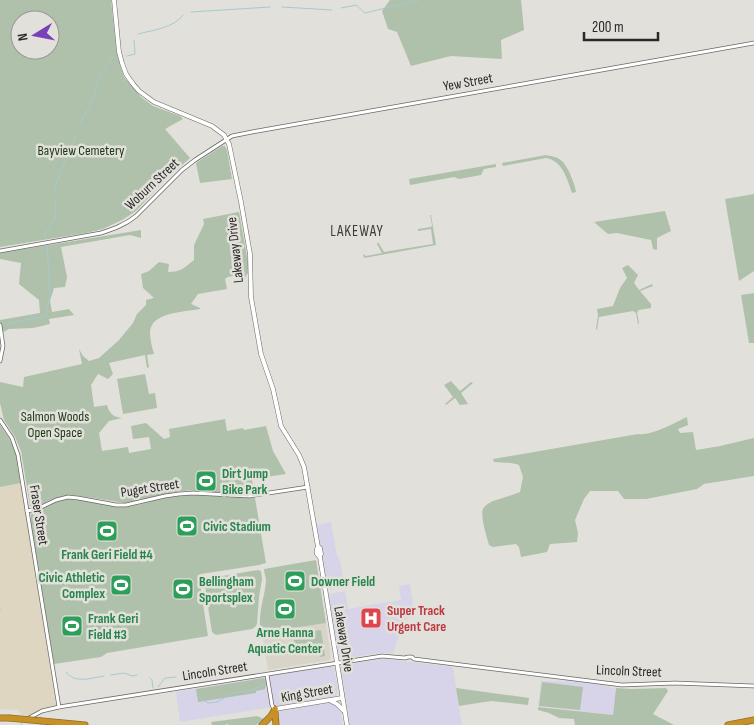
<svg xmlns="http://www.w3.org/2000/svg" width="754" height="725" font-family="'Sofia Sans Condensed',sans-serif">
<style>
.commercial{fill:#d7d3e9}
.industrial{fill:#ded6c1}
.built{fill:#d8d4c7}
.green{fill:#afc1ab;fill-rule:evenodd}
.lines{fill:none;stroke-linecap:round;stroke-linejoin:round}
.stream{stroke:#a4cbcd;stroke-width:1}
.tertiary-tunnel{stroke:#bdbbb6;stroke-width:3;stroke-dasharray:3 1.5;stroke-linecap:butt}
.tertiary-casing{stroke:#6a6863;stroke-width:4.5}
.secondary-casing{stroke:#6a6863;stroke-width:5}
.motorway-casing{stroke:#916d27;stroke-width:7}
.tertiary{stroke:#fff;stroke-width:3}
.secondary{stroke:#fff;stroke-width:4}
.motorway{stroke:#c89127;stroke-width:5.5}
.motorway-bridge-casing{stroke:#916d27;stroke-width:7;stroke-linecap:butt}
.motorway-bridge{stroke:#c89127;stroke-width:5.5}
.labels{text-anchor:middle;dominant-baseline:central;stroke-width:5;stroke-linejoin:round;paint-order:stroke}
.street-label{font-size:14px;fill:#2a2927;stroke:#e2e0da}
.park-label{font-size:14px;fill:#1a3913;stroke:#e2e0da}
.leisure-label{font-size:14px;font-weight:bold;fill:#27864d;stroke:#e2e0da;text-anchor:start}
.health-label{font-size:14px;font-weight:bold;fill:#be3a42;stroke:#e2e0da;text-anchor:start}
.neighbourhood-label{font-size:15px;letter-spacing:1px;fill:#3f3d38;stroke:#e2e0da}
</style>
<rect width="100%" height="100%" fill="#e2e0da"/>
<g class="commercial">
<polygon points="331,522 337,556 340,560 344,586 331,589 328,587 317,525"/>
<polygon points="410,584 415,617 405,619 393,653 378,653 343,659 340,658 329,597 331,594 345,591 348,609 401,600 399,586"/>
<polygon points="378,659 385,659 453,667 462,725 350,725 341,668 345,665"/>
<polygon points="330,666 334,668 338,691 337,695 334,697 180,722 176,692"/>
<polygon points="541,681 591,682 616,689 613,715 538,706"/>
<polygon points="327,703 335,704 340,710 343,725 277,725 277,713 283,710"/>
</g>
<polygon class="industrial" points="21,483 56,705 42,709 31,716 22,715 18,710 0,709 0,487"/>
<polygon class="built" points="326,623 331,657 329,660 268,670 262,633"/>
<g class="green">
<path d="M 0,0 L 111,0 L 117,55 L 124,77 L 141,97 L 153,106 L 180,116 L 183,119 L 165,129 L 190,158 L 167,178 L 136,211 L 122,220 L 103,229 L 86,233 L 0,247 ZM 20,20 L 50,20 L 50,50 L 20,50 Z"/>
<polygon points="390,0 521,0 524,30 501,40 502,59 451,56 411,66 397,32 388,29 382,11"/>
<polygon points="222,146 225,146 227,150 232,179 200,183 196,163"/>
<path d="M 546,155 C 551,156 558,157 562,161 C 568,167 575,184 576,192 L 572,193 C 567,179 563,161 546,158 L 503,166 L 502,163 Z"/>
<polygon points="496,164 496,167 484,169 481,175 459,179 454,177 410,185 409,179"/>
<polygon points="754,194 754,271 739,281 725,199"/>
<polygon points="665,211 671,231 657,238 657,250 653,249 651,240 617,233 608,234 594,222"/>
<path d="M 239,212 L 248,262 L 248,273 L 244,279 L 243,274 L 228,277 L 225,279 L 227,289 L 198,294 L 191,304 L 200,308 L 200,309 C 184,312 150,312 150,333 C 150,340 152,347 154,354 L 147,355 L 149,367 L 147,368 L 145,355 L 109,363 L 113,374 L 108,379 L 98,374 L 91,385 L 94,407 L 107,405 C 109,413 113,417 122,418 L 109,421 L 99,433 L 102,451 L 128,447 L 129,453 L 151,449 L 149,437 L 133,439 L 131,426 L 146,423 L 164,439 L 170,437 L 169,429 L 225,419 L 227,431 L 243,428 L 244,430 L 266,426 L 273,451 L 286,474 L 252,479 L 254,494 L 250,495 C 228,495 205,489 183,491 C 163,493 144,501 125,503 L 73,495 C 66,496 59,497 53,499 C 45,502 37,508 30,506 L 21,451 L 15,437 L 4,420 L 0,403 L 0,382 L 23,387 L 24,377 L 82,364 L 79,349 L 83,356 L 89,361 L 99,358 L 119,340 L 133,323 L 137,314 L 146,305 L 146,300 L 154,298 L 143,288 L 141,274 L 149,271 L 159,262 L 169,264 L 168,272 C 181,272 184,268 194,260 L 194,245 L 204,224 L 203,219 Z"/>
<polygon points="430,215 431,215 436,245 364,258 363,254 366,256 382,253 377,244 378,242 384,252 433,244 431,229 418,231 418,229 431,227 432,225"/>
<polygon points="141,230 141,238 130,235 61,247 67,277 65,287 54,288 50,301 52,312 69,309 74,315 49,319 50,324 33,328 9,329 0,334 0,320 40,313 39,300 19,284 21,263 0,259 0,253"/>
<polygon points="628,265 638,275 634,283 639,290 652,284 653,286 640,291 651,304 651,308 639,310 637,312 639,323 638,324 636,313 633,311 599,317 597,330 596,329 598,315 597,309 613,306 620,288 627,278 622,268"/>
<polygon points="754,293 754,343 749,343 741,295"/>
<polygon points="145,374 149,394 155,393 157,408 123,414 117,379"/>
<polygon points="451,381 460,391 471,382 473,383 461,393 468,404 460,405 455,398 446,405 445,404 453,397 444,385"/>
<path d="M 687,417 L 688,425 L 678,429 L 680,433 L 693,432 L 696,450 L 720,446 L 754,438 L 754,476 L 704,484 L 697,489 L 646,499 L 624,499 L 618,491 L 590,491 L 584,499 L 575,520 L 578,533 L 577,542 L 550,544 L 547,552 L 521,557 L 519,547 L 516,544 L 493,547 L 489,545 C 487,538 480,516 483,509 C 484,506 489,503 493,501 C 501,498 511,496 520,492 L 523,477 L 519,465 C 510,462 503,463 494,462 L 493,459 L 638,434 C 652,436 674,423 687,417 Z"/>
<polygon points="0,425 9,438 16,452 21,483 0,487"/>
<polygon points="196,494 255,498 266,563 259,565 201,574 201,591 208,636 107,653 101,657 54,664 31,524 31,514 32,512 54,502 68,499 88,501 123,507 137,505 168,497"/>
<path d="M 316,560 L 326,623 L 262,633 C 256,618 265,597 266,581 C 266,577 264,573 264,569 Z"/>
<polygon points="258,570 261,571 262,579 259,597 257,624 255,627 252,629 216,635 212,632 206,594 205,579"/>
<polygon points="321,630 325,656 320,657 319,651 316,651 315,648 299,651 298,647 297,647 296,644 295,644 294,640 307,638 307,632"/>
<path d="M 264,678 C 267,681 266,686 265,689 L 256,691 L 256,693 L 198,702 L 196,689 Z"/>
<polygon points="542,682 583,687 580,710 539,706"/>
<polygon points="456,688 529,698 528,705 491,701 459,706"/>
<polygon points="616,688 631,689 666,688 668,691 653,714 674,725 575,725 574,719 559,718 549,713 538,710 538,707 613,715"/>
<polygon points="257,716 264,719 256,725 229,725 227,724 225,725 212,725 211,722"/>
</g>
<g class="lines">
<g class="stream">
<polyline points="282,7 332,10"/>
<polyline points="341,8 356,5 365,13 419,0"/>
<polyline points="191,12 270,7"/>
<path d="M 138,34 C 153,30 174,28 183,15"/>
<polyline points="127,56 135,54 134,40"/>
<polyline points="79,125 93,100 100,74 113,57"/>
<polyline points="55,193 54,188 77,134"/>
<polyline points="46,238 45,234 55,217 56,199"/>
<polyline points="5,324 46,316 50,294 47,245"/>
<polyline points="0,610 1,610"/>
<path d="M 66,672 C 74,684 92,678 104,676"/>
<polyline points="111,675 124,673 132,676 137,675"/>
<polyline points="150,678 152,680 153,688"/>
<polyline points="158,687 165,678 176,677"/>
<polyline points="197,696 208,703 217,702 233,693 252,690 266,684"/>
</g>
<polyline class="tertiary-tunnel" points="21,725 22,725"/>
<g class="tertiary-casing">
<g id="tertiary">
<path d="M 0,251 L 101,233 C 113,229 125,225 136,216 L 182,170 L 195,160 L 232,136 L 252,132 L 754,43"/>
<polyline points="0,325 3,346 0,361"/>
<polyline points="0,420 12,438 18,455 59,707"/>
<polyline points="27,511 37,509 56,500 68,497 78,498 116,505 126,505 165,496 179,494 193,493 249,496 308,487"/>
<polyline points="267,675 272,705 274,709"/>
<polyline points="29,718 42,711 59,707 382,656 405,658 408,657 412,657 414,659 622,685 675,683 754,686"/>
</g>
</g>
<g class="secondary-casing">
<g id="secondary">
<polyline points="114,0 119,52 122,63 126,74 133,84 139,91 154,102 212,126 224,135 229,144 241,202 250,254 251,297 261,354 273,389 281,426 299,455 304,467 318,547 320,548 321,554 319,556"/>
<polyline points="318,547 317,549 317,554 320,557 347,725"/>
<polyline points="331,701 337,704 343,710"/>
<polyline points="275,709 342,698"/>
</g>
</g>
<g class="motorway-casing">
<g id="motorway">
<polyline points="275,712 276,725"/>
<polyline points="0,718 9,718"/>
<polyline points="42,721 85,725"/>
<polyline points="262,725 271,716 275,709"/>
<polyline points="728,725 754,720"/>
</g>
</g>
<use href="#tertiary" class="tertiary"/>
<use href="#secondary" class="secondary"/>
<use href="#motorway" class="motorway"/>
<g class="motorway-bridge-casing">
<polyline id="motorway-bridge" points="9,718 42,721"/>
</g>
<use href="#motorway-bridge" class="motorway-bridge"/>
</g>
<defs>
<g id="stadium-square" transform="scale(1.125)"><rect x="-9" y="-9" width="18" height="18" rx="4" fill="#2e9e5b" stroke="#e2e0da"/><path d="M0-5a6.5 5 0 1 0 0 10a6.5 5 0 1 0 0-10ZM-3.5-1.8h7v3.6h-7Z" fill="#fff"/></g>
<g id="hospital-square" transform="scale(1.125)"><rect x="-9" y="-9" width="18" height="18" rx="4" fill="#e0444e" stroke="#e2e0da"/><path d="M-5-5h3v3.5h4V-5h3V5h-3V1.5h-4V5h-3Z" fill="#fff"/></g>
</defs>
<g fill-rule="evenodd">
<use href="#stadium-square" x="206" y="481"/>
<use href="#stadium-square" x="187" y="526"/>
<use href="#stadium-square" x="107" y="531"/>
<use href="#stadium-square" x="295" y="581"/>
<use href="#stadium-square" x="121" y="585"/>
<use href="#stadium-square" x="183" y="589"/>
<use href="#stadium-square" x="285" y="609"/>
<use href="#hospital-square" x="371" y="618"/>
<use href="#stadium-square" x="72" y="626"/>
</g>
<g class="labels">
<g class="street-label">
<text transform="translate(468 82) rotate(-10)">Yew Street</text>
<text transform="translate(152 184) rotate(-43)">Woburn Street</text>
<text transform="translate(235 250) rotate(-96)">Lakeway Drive</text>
<text transform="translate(150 488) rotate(-9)">Puget Street</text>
<text transform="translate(39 515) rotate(81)">Fraser Street</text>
<text transform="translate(344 639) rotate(81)">Lakeway Drive</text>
<text transform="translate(215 671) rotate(-9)">Lincoln Street</text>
<text transform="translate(629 671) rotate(2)">Lincoln Street</text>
<text transform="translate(307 693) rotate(-10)">King Street</text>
</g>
<g class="park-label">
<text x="81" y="150">Bayview Cemetery</text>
<text x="55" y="416">Salmon Woods<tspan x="55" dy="16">Open Space</tspan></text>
</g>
<g class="leisure-label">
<text x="222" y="473">Dirt Jump<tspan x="222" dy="16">Bike Park</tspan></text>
<text x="203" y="526">Civic Stadium</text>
<text x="107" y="554" text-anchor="middle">Frank Geri Field #4</text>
<text x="105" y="577" text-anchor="end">Civic Athletic<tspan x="105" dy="16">Complex</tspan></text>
<text x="199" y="581">Bellingham<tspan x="199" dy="16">Sportsplex</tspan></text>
<text x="311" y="581">Downer Field</text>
<text x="88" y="618">Frank Geri<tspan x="88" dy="16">Field #3</tspan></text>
<text x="285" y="632" text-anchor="middle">Arne Hanna<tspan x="285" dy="16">Aquatic Center</tspan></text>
</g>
<g class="health-label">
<text x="387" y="610">Super Track<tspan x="387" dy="16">Urgent Care</tspan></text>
</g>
<g class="neighbourhood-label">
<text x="357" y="231">LAKEWAY</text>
</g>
</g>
<g transform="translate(35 35) rotate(260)"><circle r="24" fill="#e2e0da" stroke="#989792"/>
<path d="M0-4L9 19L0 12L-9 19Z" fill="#7941b7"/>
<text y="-8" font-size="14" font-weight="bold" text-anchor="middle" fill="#2a2927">N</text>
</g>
<path d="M584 32v8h74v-8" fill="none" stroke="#2a2927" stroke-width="2.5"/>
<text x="592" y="32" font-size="15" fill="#2a2927" stroke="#e2e0da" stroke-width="4" paint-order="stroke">200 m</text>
</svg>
